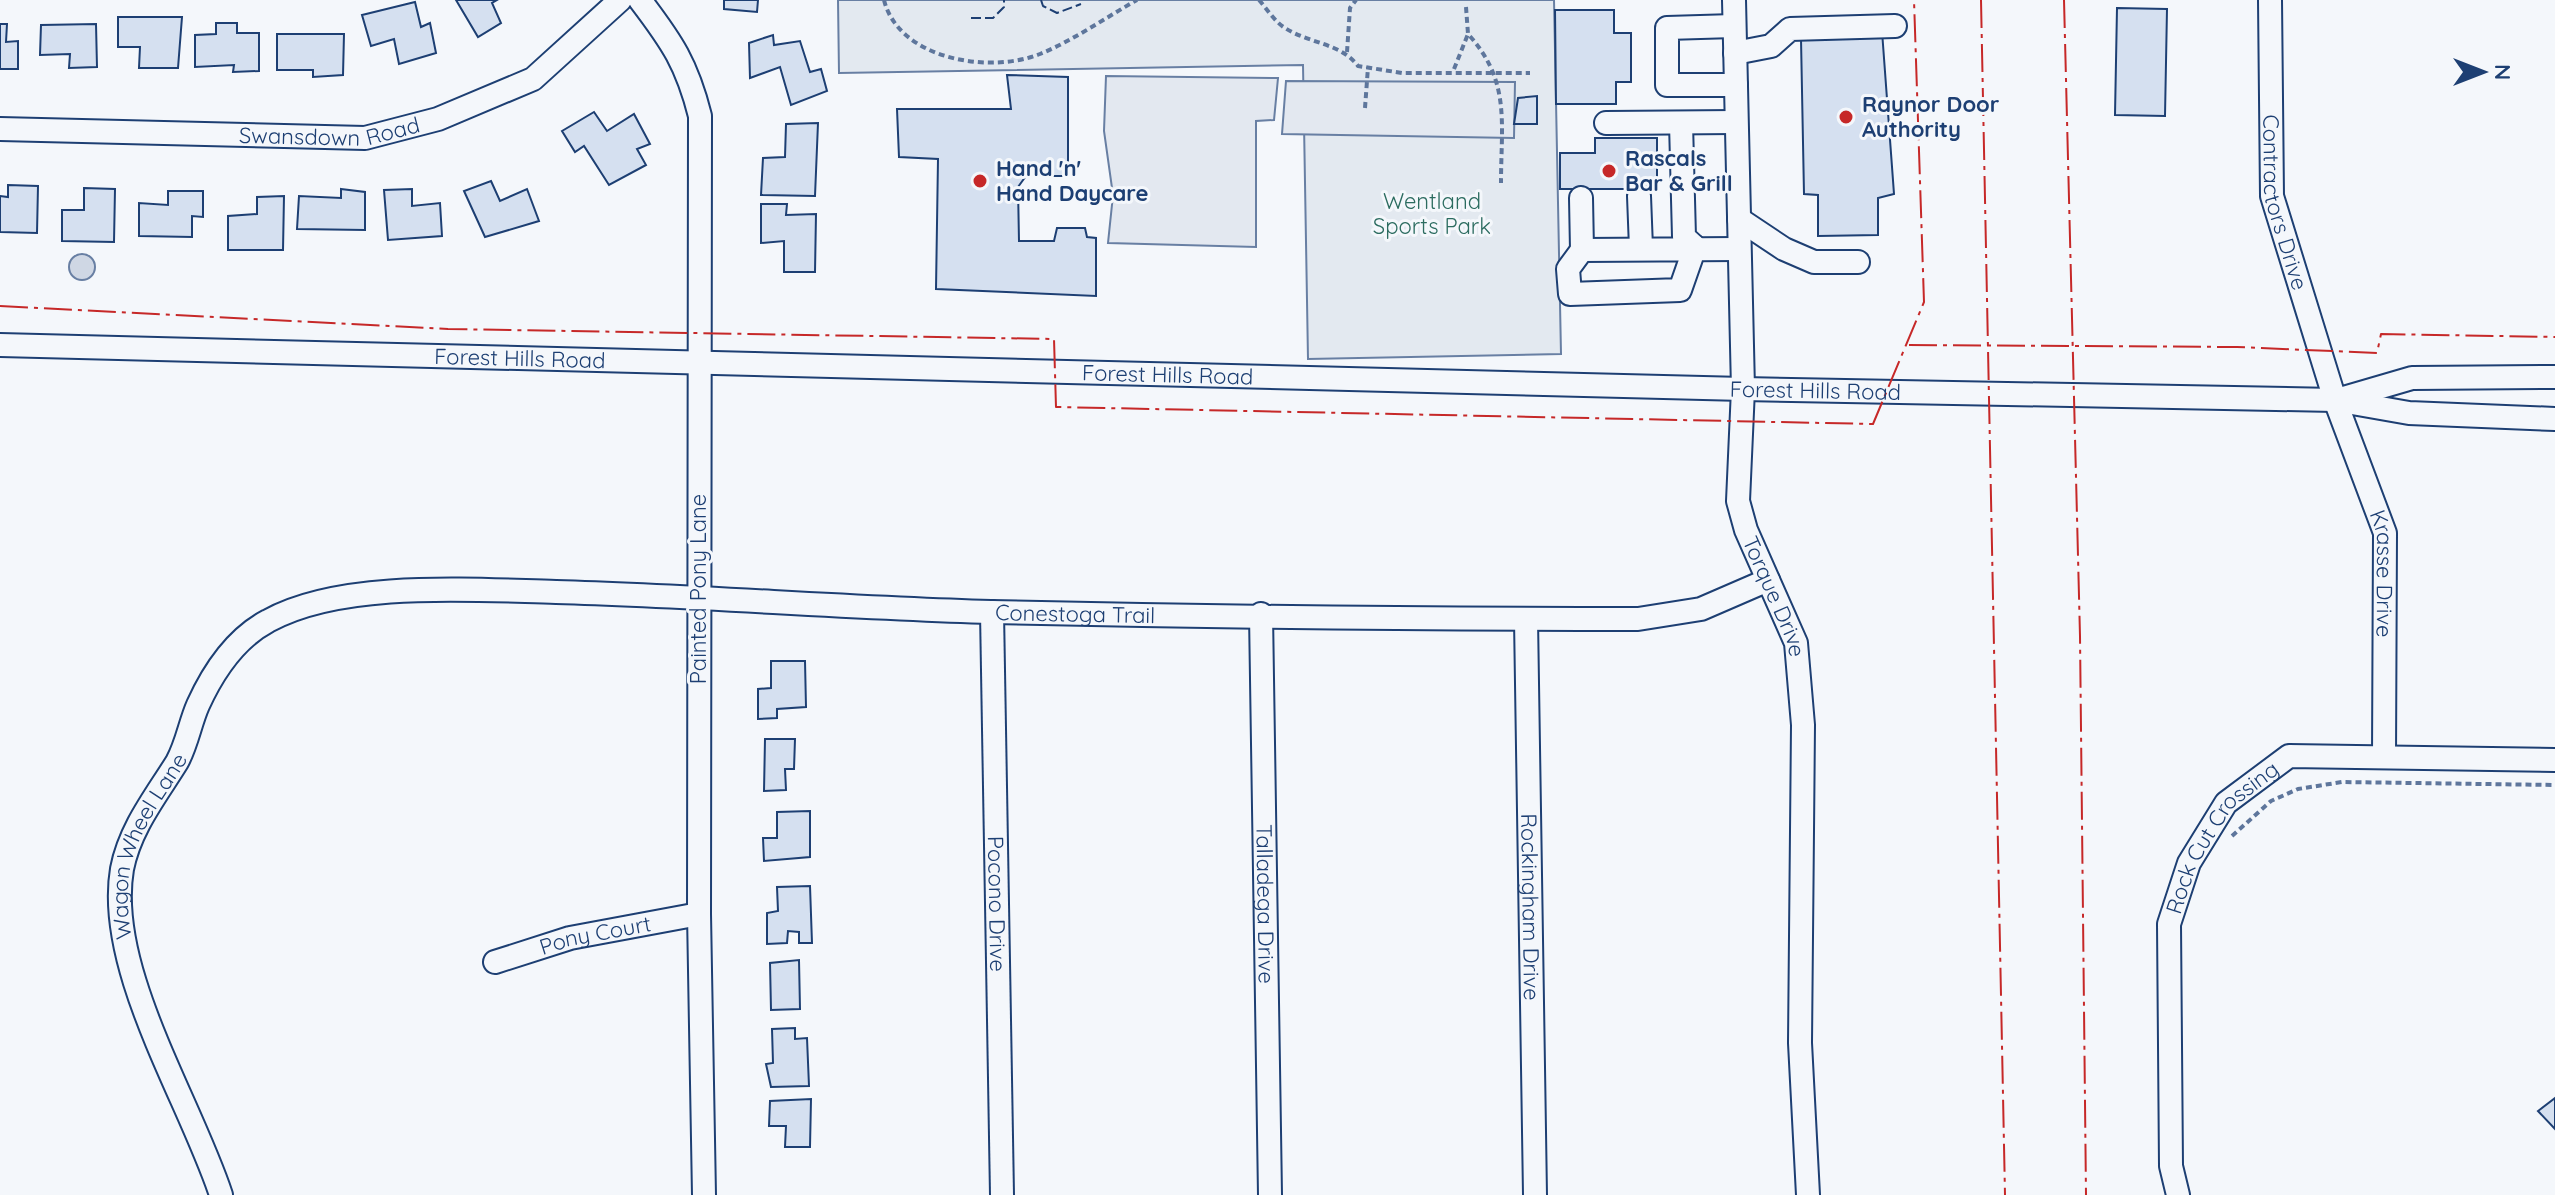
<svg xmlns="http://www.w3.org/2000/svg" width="2555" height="1195" font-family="Quicksand,sans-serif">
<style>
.green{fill:#e3e9f0;stroke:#687fa3;stroke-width:2}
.parking{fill:#e3e8f0;stroke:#687fa3;stroke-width:2}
.water{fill:#cfd7e4;stroke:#687fa3;stroke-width:2}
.building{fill:#d5e0f0;stroke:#1d3f73;stroke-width:2}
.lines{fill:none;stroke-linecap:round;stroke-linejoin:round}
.minor-casing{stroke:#1d3f73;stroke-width:26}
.path{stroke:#5e769c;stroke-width:4;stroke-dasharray:6 4;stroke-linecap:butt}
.minor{stroke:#f4f7fb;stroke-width:22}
.fence{stroke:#1d3f73;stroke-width:2;stroke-dasharray:10 4;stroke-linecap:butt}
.power{stroke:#c62828;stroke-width:2;stroke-dasharray:28 6 4 6;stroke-linecap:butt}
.poi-dot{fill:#c62828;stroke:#f4f7fb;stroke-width:3}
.labels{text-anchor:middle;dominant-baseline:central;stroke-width:6;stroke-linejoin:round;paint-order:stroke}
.poi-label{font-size:22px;font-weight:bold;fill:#1d3f73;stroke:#f4f7fb;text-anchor:start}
.street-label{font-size:22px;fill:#1d3f73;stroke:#f4f7fb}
.park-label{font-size:22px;fill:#2c6c60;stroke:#f4f7fb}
</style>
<rect width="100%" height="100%" fill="#f4f7fb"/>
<polygon class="green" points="838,0 1554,0 1561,354 1308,359 1303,65 839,73"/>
<g class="parking">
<polygon points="1106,76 1278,78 1274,120 1256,121 1256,247 1108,243 1113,195 1104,131"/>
<polygon points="1286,81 1515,82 1514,138 1282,134"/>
</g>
<circle class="water" cx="82" cy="267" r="13"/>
<g class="building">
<polygon points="456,0 497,0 492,3 501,23 478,37"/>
<polygon points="724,0 758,0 757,12 724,9"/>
<polygon points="415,2 421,27 430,23 436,53 399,64 394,39 371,46 362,15"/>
<polygon points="2117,8 2167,9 2165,116 2115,115"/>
<polygon points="1555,10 1614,10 1614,33 1631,33 1631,82 1616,82 1616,104 1556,104"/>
<polygon points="118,17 182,17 178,68 139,68 140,47 118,47"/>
<polygon points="216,23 237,23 237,33 259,33 259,71 233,72 234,65 195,67 195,35 216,34"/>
<polygon points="0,24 7,24 6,42 18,41 18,69 0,69"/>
<polygon points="96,24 97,67 69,68 70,54 40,55 41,25"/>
<polygon points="1882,31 1894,194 1878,198 1878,235 1818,236 1818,195 1804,194 1801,39"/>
<polygon points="277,34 344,34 343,75 313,77 313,70 277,70"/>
<polygon points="773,35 774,45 800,41 810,72 821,69 827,91 791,105 780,67 750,78 749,43"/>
<polygon points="1007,75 1068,77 1068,176 1026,176 1018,187 1019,241 1054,241 1057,228 1085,228 1087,237 1096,238 1096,296 936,289 938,159 899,157 897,109 1011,109"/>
<polygon points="1537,96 1537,124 1514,124 1518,98"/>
<polygon points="594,112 607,131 634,114 650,144 637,149 646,165 609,185 584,146 575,152 562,131"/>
<polygon points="818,123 815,196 761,195 763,158 785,157 786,124"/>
<polygon points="1595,138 1657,138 1657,189 1560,189 1560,153 1595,153"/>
<polygon points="491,181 500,201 527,189 539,221 485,237 464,191"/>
<polygon points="8,185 38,186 37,233 0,232 0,196 8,197"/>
<polygon points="84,188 115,189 114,242 62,241 62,210 84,210"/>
<polygon points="341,189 365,192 365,230 297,229 299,196 341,198"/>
<polygon points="412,189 412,206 440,203 442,236 388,240 384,190"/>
<polygon points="168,191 203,191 203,217 192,216 192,237 139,236 139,203 168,205"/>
<polygon points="284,196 283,250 228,250 228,216 257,214 257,197"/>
<polygon points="761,204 787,204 786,215 816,214 815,272 784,272 784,241 761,243"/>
<polygon points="771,661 805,661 806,707 777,709 777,718 758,719 758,689 771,688"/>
<polygon points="765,739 795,739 794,769 785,769 786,790 764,791"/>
<polygon points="810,811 810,857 764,861 763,838 777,838 777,812"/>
<polygon points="810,886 812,943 799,943 799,932 788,931 787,943 767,944 767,913 778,911 777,887"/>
<polygon points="799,960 800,1009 771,1010 770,963"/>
<polygon points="795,1028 795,1039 807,1038 809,1086 771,1087 766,1064 773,1063 772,1029"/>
<polygon points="2555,1098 2555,1129 2538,1111"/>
<polygon points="811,1099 810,1147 785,1147 786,1126 769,1126 770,1101"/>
</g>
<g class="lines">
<g class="minor-casing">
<g id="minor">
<path d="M 640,0 C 672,42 687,64 700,116 L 699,914 L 704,1195"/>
<path id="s1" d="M 1734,0 L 1743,389 L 1738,501 L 1746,530 L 1796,643 L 1803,725 L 1800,1043 L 1808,1195"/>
<path id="s2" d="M 2270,0 L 2272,196 L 2335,400 L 2385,533 L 2384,756"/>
<polyline points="1734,26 1667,28 1667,85 1736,85"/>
<polyline points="1735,53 1771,46 1790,29 1895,26"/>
<polyline points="1606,123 1736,122"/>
<polyline points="1681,123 1684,237 1695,247"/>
<path id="s3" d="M 0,129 L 365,138 L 438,119 L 533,79 L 620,0"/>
<polyline points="1639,196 1641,248"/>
<polyline points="1581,198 1582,250"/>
<polyline points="1739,219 1784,249 1814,262 1858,262"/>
<polyline points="1695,247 1680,290 1570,294 1568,269 1582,250 1739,249"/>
<path id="s4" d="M 0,345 L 1743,389 L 2335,400 L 2409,413 L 2555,419"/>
<polyline points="2340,399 2412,378 2555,377"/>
<path id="s5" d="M 992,612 L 1002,1195"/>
<path id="s6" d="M 1261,614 L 1270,1195"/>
<path id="s7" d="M 1526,619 L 1535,1195"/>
<path id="s8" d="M 495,962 L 570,938 L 699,914"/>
<path id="s9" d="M 221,1195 C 190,1100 105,969 122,869 C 130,828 156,796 177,762 C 187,744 190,723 198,705 C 213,672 236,638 268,621 C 341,580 473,590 556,592 C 701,596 846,608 991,612 C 1206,617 1423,619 1638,619 L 1701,609 L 1768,580"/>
<path id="s10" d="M 2178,1195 L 2171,1166 L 2169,924 L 2189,863 L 2226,803 L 2289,756 L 2555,760"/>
</g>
</g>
<g class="path">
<path d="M 884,0 C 899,60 990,74 1040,54 C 1074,40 1105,18 1137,0"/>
<path d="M 1259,0 C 1267,9 1275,22 1285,28 C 1310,44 1341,43 1358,66 L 1402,73 L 1530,73"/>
<path d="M 1466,7 L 1468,34 C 1511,81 1501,123 1501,183"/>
<polyline points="1347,52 1350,8 1356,0"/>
<polyline points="1454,69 1468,34"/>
<polyline points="1365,108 1368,67"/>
<polyline points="2232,836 2271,801 2298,789 2342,782 2555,785"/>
</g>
<use href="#minor" class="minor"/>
<g class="fence">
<polyline points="1041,0 1043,6 1057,13 1081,4"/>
<polyline points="971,18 993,18 1004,7 1004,0"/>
</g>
<g class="power">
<polyline points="1981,0 2005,1195"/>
<polyline points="2064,0 2080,636 2086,1195"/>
<polyline points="0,306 448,329 1054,339 1056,407 1873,424 1924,302 1914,0"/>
<polyline points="1909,345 2237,347 2377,353 2381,334 2555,337"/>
</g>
</g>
<g class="poi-dot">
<circle cx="1846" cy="117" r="8"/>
<circle cx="1609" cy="171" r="8"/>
<circle cx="980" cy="181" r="8"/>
</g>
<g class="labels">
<g class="poi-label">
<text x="1862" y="104">Raynor Door<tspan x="1862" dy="25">Authority</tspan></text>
<text x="1625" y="158">Rascals<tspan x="1625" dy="25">Bar &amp; Grill</tspan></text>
<text x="996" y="168">Hand 'n'<tspan x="996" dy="25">Hand Daycare</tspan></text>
</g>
<g class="street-label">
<text stroke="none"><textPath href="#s3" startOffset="330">Swansdown Road</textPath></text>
<text stroke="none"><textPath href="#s2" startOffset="204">Contractors Drive</textPath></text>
<text stroke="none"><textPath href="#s4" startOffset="520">Forest Hills Road</textPath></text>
<text stroke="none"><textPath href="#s4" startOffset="1168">Forest Hills Road</textPath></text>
<text stroke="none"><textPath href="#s4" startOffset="1816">Forest Hills Road</textPath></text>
<text stroke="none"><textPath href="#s2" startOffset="592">Krasse Drive</textPath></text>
<text transform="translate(698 589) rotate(-90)">Painted Pony Lane</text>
<text stroke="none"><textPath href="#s1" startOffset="604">Torque Drive</textPath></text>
<text stroke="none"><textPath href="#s9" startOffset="1450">Conestoga Trail</textPath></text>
<text stroke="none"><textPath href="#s10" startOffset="376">Rock Cut Crossing</textPath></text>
<text stroke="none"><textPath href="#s9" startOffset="374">Wagon Wheel Lane</textPath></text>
<text stroke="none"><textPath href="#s5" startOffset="292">Pocono Drive</textPath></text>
<text stroke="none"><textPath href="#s6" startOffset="290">Talladega Drive</textPath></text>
<text stroke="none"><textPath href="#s7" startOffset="288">Rockingham Drive</textPath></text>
<text stroke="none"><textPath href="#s8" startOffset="104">Pony Court</textPath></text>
</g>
<g class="park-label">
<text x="1432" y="201">Wentland<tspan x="1432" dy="25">Sports Park</tspan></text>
</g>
</g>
<g transform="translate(2483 72) rotate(90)" stroke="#f4f7fb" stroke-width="6" paint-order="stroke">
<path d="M0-6L14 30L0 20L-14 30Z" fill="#1d3f73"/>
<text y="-12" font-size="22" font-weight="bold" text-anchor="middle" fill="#1d3f73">N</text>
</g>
</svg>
